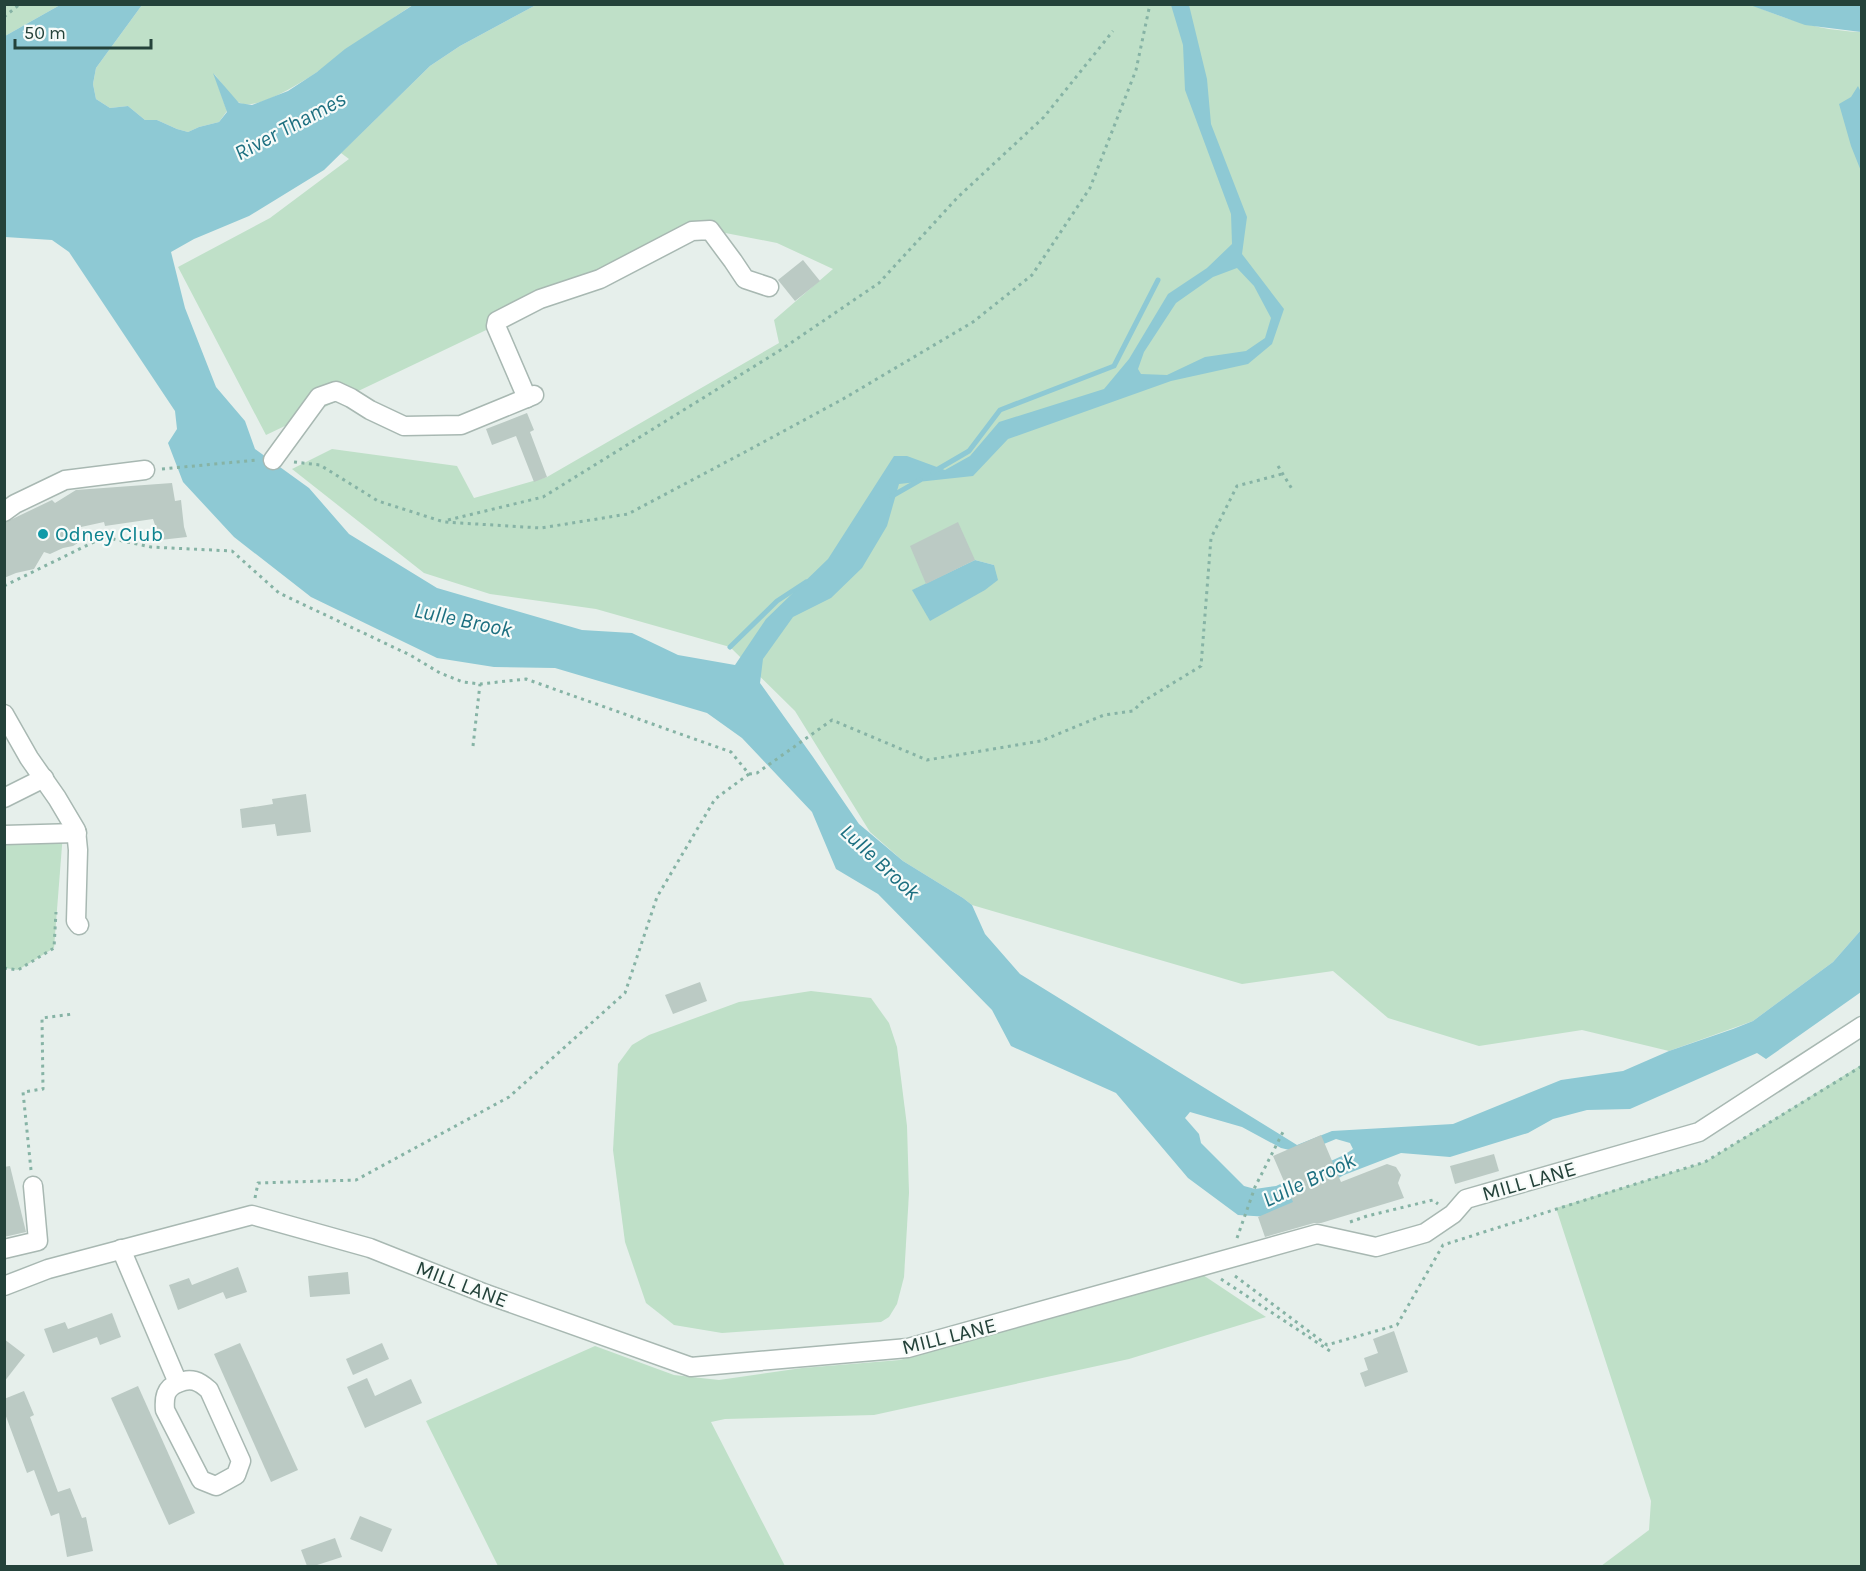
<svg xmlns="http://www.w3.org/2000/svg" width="1866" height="1571" font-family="Karla,sans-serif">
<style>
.green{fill:#bfe0c8;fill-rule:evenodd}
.water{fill:#8ec9d4;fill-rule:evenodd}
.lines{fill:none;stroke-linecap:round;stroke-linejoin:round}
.stream{stroke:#8ec9d4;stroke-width:5}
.building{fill:#bbcac4}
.minor-casing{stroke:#a8b8b2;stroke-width:21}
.path{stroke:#86b3a5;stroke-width:3;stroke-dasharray:3 4.5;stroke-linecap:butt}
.minor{stroke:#fff;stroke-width:18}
.culture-dot{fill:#0f9aa8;stroke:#f7fbf9;stroke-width:2}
.labels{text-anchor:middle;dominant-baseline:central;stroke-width:4.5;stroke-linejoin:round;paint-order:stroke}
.culture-label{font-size:21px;fill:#0d838f;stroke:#f7fbf9;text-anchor:start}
.street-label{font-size:21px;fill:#24423a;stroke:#f7fbf9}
.water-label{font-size:22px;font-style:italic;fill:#1c6f80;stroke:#f7fbf9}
</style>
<rect width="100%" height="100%" fill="#e6efeb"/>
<g class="green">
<path d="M 1750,4 C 1786,20 1822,31 1861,32 L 1861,930 L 1833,962 L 1753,1021 L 1669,1051 L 1582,1030 L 1479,1046 L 1388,1018 L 1333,971 L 1242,984 L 972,905 L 963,898 L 903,861 L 870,832 L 795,711 L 730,647 L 596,609 L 490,594 L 424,573 L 292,469 L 332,449 L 457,466 L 474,498 L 547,477 L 779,343 L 774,320 L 833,269 L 777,243 L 710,230 L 503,322 L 266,435 L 178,267 L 270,218 L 349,159 L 341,153 L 430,66 L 460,46 L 536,5 ZM 975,560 L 994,565 L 913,590 Z"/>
<polygon points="5,5 60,5 5,36"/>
<path d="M 142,5 L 413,5 C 384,21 267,121 238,102 C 229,96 222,82 214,74 L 227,111 L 219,122 L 199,127 L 188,132 L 177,129 L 157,120 L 145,120 L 128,106 L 110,108 L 96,99 L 93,84 L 96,68 Z"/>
<polygon points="63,833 54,948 18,970 5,968 5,835"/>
<polygon points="811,991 871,998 889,1023 897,1047 907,1126 909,1193 904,1277 897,1304 889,1317 881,1322 722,1333 674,1325 646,1303 625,1242 613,1150 618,1064 632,1045 649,1035 739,1002"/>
<polygon points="1861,1065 1861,1566 1601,1566 1649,1530 1651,1501 1556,1208 1705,1162"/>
<polygon points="1200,1273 1266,1317 1129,1359 874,1415 725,1419 711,1422 785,1566 498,1566 426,1421 595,1346 674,1375 719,1380 802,1368 900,1360"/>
</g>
<g class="water">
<path d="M 60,5 L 142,5 L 96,68 L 93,84 L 96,99 L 110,108 L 128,106 L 145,120 L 157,120 L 177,129 L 188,132 L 199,127 L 219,122 L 227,112 L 213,73 L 239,103 L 252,105 L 288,91 L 317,72 L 345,49 L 413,5 L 536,5 L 460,46 L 430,66 L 324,170 L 249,216 L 194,239 L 171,252 L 185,308 L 216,387 L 245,421 L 255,449 L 309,488 L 349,534 L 437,588 L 582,630 L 632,633 L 678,655 L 735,665 L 766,619 L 828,559 L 894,456 L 907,456 L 945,470 L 970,456 L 999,422 L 1104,389 L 1129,359 L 1168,294 L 1207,268 L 1232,244 L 1231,214 L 1185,90 L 1183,45 L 1171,5 L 1189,5 L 1207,79 L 1211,124 L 1247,217 L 1242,254 L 1284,309 L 1272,344 L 1248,364 L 1171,381 L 1008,439 L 973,476 L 899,484 L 887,526 L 862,568 L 831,598 L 793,617 L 763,659 L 760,683 L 813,757 L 859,824 L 903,861 L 963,898 L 972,905 L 985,934 L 1020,974 L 1297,1145 L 1332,1131 L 1453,1124 L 1561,1080 L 1623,1071 L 1669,1051 L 1733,1029 L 1753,1021 L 1833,962 L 1861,930 L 1861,992 L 1766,1059 L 1757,1053 L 1630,1109 L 1587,1110 L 1553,1119 L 1528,1133 L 1450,1157 L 1401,1153 L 1344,1175 L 1269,1217 L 1238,1215 L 1188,1178 L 1116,1093 L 1011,1046 L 992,1010 L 878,894 L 836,869 L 812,812 L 742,738 L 707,713 L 555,668 L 494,667 L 437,658 L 311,597 L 234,537 L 183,482 L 168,443 L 177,429 L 175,411 L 69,252 L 52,240 L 5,237 L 5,36 ZM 1237,268 L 1254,286 L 1271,318 L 1265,338 L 1246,351 L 1205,357 L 1167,375 L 1141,374 L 1138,369 L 1144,352 L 1176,303 L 1213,277 ZM 1190,1112 L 1242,1127 L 1281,1148 L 1302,1153 L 1336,1139 L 1350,1143 L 1353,1149 L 1344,1155 L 1276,1186 L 1255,1189 L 1244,1186 L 1201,1143 L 1199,1134 L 1185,1118 Z"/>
<polygon points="1750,5 1861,5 1861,32 1805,25"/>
<polygon points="1858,86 1862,94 1861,171 1851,146 1839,104 1851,97"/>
<polygon points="975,560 994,565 998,580 985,590 930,621 912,590"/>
</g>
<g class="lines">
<g class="stream">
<polyline points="933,472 969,451 1000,410 1114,366 1158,280"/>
<polyline points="892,496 920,480"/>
<polyline points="730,647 777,601 806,582"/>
</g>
</g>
<g class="building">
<polygon points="803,260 820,281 795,301 778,280"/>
<polygon points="527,413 534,430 530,432 547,477 534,482 516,436 492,445 486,429"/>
<polygon points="172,483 175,501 181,500 184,527 187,537 160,540 153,519 105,526 104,522 81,527 81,541 73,546 63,548 50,554 44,552 34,569 16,573 4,578 4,523 52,500 55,503 76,490"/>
<polygon points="958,522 975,560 926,584 910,546"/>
<polygon points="306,794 311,832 277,836 275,824 242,828 240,809 273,804 272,799"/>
<polygon points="700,982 707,1001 673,1014 665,995"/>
<polygon points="1321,1135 1341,1182 1387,1164 1396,1167 1401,1175 1398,1183 1404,1198 1321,1223 1314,1223 1265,1237 1258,1217 1293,1202 1273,1156"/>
<polygon points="1494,1154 1499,1171 1455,1184 1450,1166"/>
<polygon points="10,1166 26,1232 4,1237 4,1167"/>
<polygon points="238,1267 247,1292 226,1299 223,1292 178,1310 169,1285 189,1278 192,1285"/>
<polygon points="348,1272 350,1294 310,1297 308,1276"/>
<polygon points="112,1313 121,1337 100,1345 97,1337 53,1353 44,1329 65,1322 68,1329"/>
<polygon points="1394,1331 1408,1372 1365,1387 1360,1373 1368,1370 1364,1358 1378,1353 1373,1339"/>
<polygon points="4,1339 25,1355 4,1382"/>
<polygon points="240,1343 298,1470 271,1482 214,1354"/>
<polygon points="382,1343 389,1359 353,1375 346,1359"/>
<polygon points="367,1378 375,1396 411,1379 422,1403 365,1428 347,1387"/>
<polygon points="138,1386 195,1513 169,1525 111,1398"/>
<polygon points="24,1391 34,1415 30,1417 58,1492 70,1488 82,1518 86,1517 93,1551 67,1557 59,1513 51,1516 34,1470 27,1473 4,1411 4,1399"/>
<polygon points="360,1516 392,1529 382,1552 350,1539"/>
<polygon points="335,1538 342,1557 314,1566 307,1566 301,1550"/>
</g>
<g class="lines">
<g class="minor-casing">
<g id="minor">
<polyline points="527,398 496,326 497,321 540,299 600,279 692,231 710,230 733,261 745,279 769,287"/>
<polyline points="273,460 319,397 336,391 351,398 370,410 404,426 461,425 534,395"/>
<polyline points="4,512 15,504 65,480 145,470"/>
<polyline points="4,714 29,758 57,798 76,830 78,850 76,921 79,925"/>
<polyline points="4,798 44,778"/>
<polyline points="4,835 77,833"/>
<polyline points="4,1249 38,1241 33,1186"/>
<path d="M 121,1249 L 178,1383 C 191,1377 199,1381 209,1390 L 241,1461 L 236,1475 L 216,1486 L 201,1480 L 165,1410 C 164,1398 165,1388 178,1383"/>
<polyline points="4,1286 48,1269 252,1215 370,1248 486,1294 691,1367 908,1348 1317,1234 1376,1247 1425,1233 1453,1214 1466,1199 1699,1132 1862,1026"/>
</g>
</g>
<g class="path">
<polyline points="4,17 20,4"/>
<polyline points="294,462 320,465 378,501 444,522 541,528 628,514 745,452 843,399 973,322 1032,275 1090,188 1136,70 1150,4"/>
<polyline points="1278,466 1292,489"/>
<polyline points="162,469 257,460"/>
<polyline points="448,520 543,497 779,351 879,283 958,197 1044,117 1113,31"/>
<polyline points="4,586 104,537 151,547 232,551 279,593 410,655 440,673 463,682 480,684 526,679 731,752 749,774 757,773 832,720 927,760 1041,741 1104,715 1133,711 1142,702 1201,666 1211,538 1237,486 1282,474"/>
<polyline points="473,746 480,684"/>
<polyline points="4,968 18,970 54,948 56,912"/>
<polyline points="31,1170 23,1092 43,1089 42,1018 73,1014"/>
<polyline points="255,1198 258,1183 356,1180 509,1097 625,993 657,897 715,799 749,774"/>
<polyline points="1350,1222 1367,1216 1433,1200 1438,1204"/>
<polyline points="1237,1238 1255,1187 1283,1132"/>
<polyline points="1235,1276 1327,1345 1397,1325 1443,1245 1705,1162 1862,1066"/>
<polyline points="1221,1279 1330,1351"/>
</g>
<use href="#minor" class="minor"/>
</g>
<circle class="culture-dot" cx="43" cy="534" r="6"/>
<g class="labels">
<g class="culture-label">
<text x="55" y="534">Odney Club</text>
</g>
<g class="street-label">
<text transform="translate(1529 1181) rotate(-16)">MILL LANE</text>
<text transform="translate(462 1284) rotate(21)">MILL LANE</text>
<text transform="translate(949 1336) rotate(-14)">MILL LANE</text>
</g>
<g class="water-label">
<text transform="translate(290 126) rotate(-28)">River Thames</text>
<text transform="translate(463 620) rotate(12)">Lulle Brook</text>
<text transform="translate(880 862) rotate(43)">Lulle Brook</text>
<text transform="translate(1309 1180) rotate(-25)">Lulle Brook</text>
</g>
</g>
<rect width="1866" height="1571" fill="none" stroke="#24423a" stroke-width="12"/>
<path d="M15 39v9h136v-9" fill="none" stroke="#24423a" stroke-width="3"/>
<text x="24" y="39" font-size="18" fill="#24423a" stroke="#f7fbf9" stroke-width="4.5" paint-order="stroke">50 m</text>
</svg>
